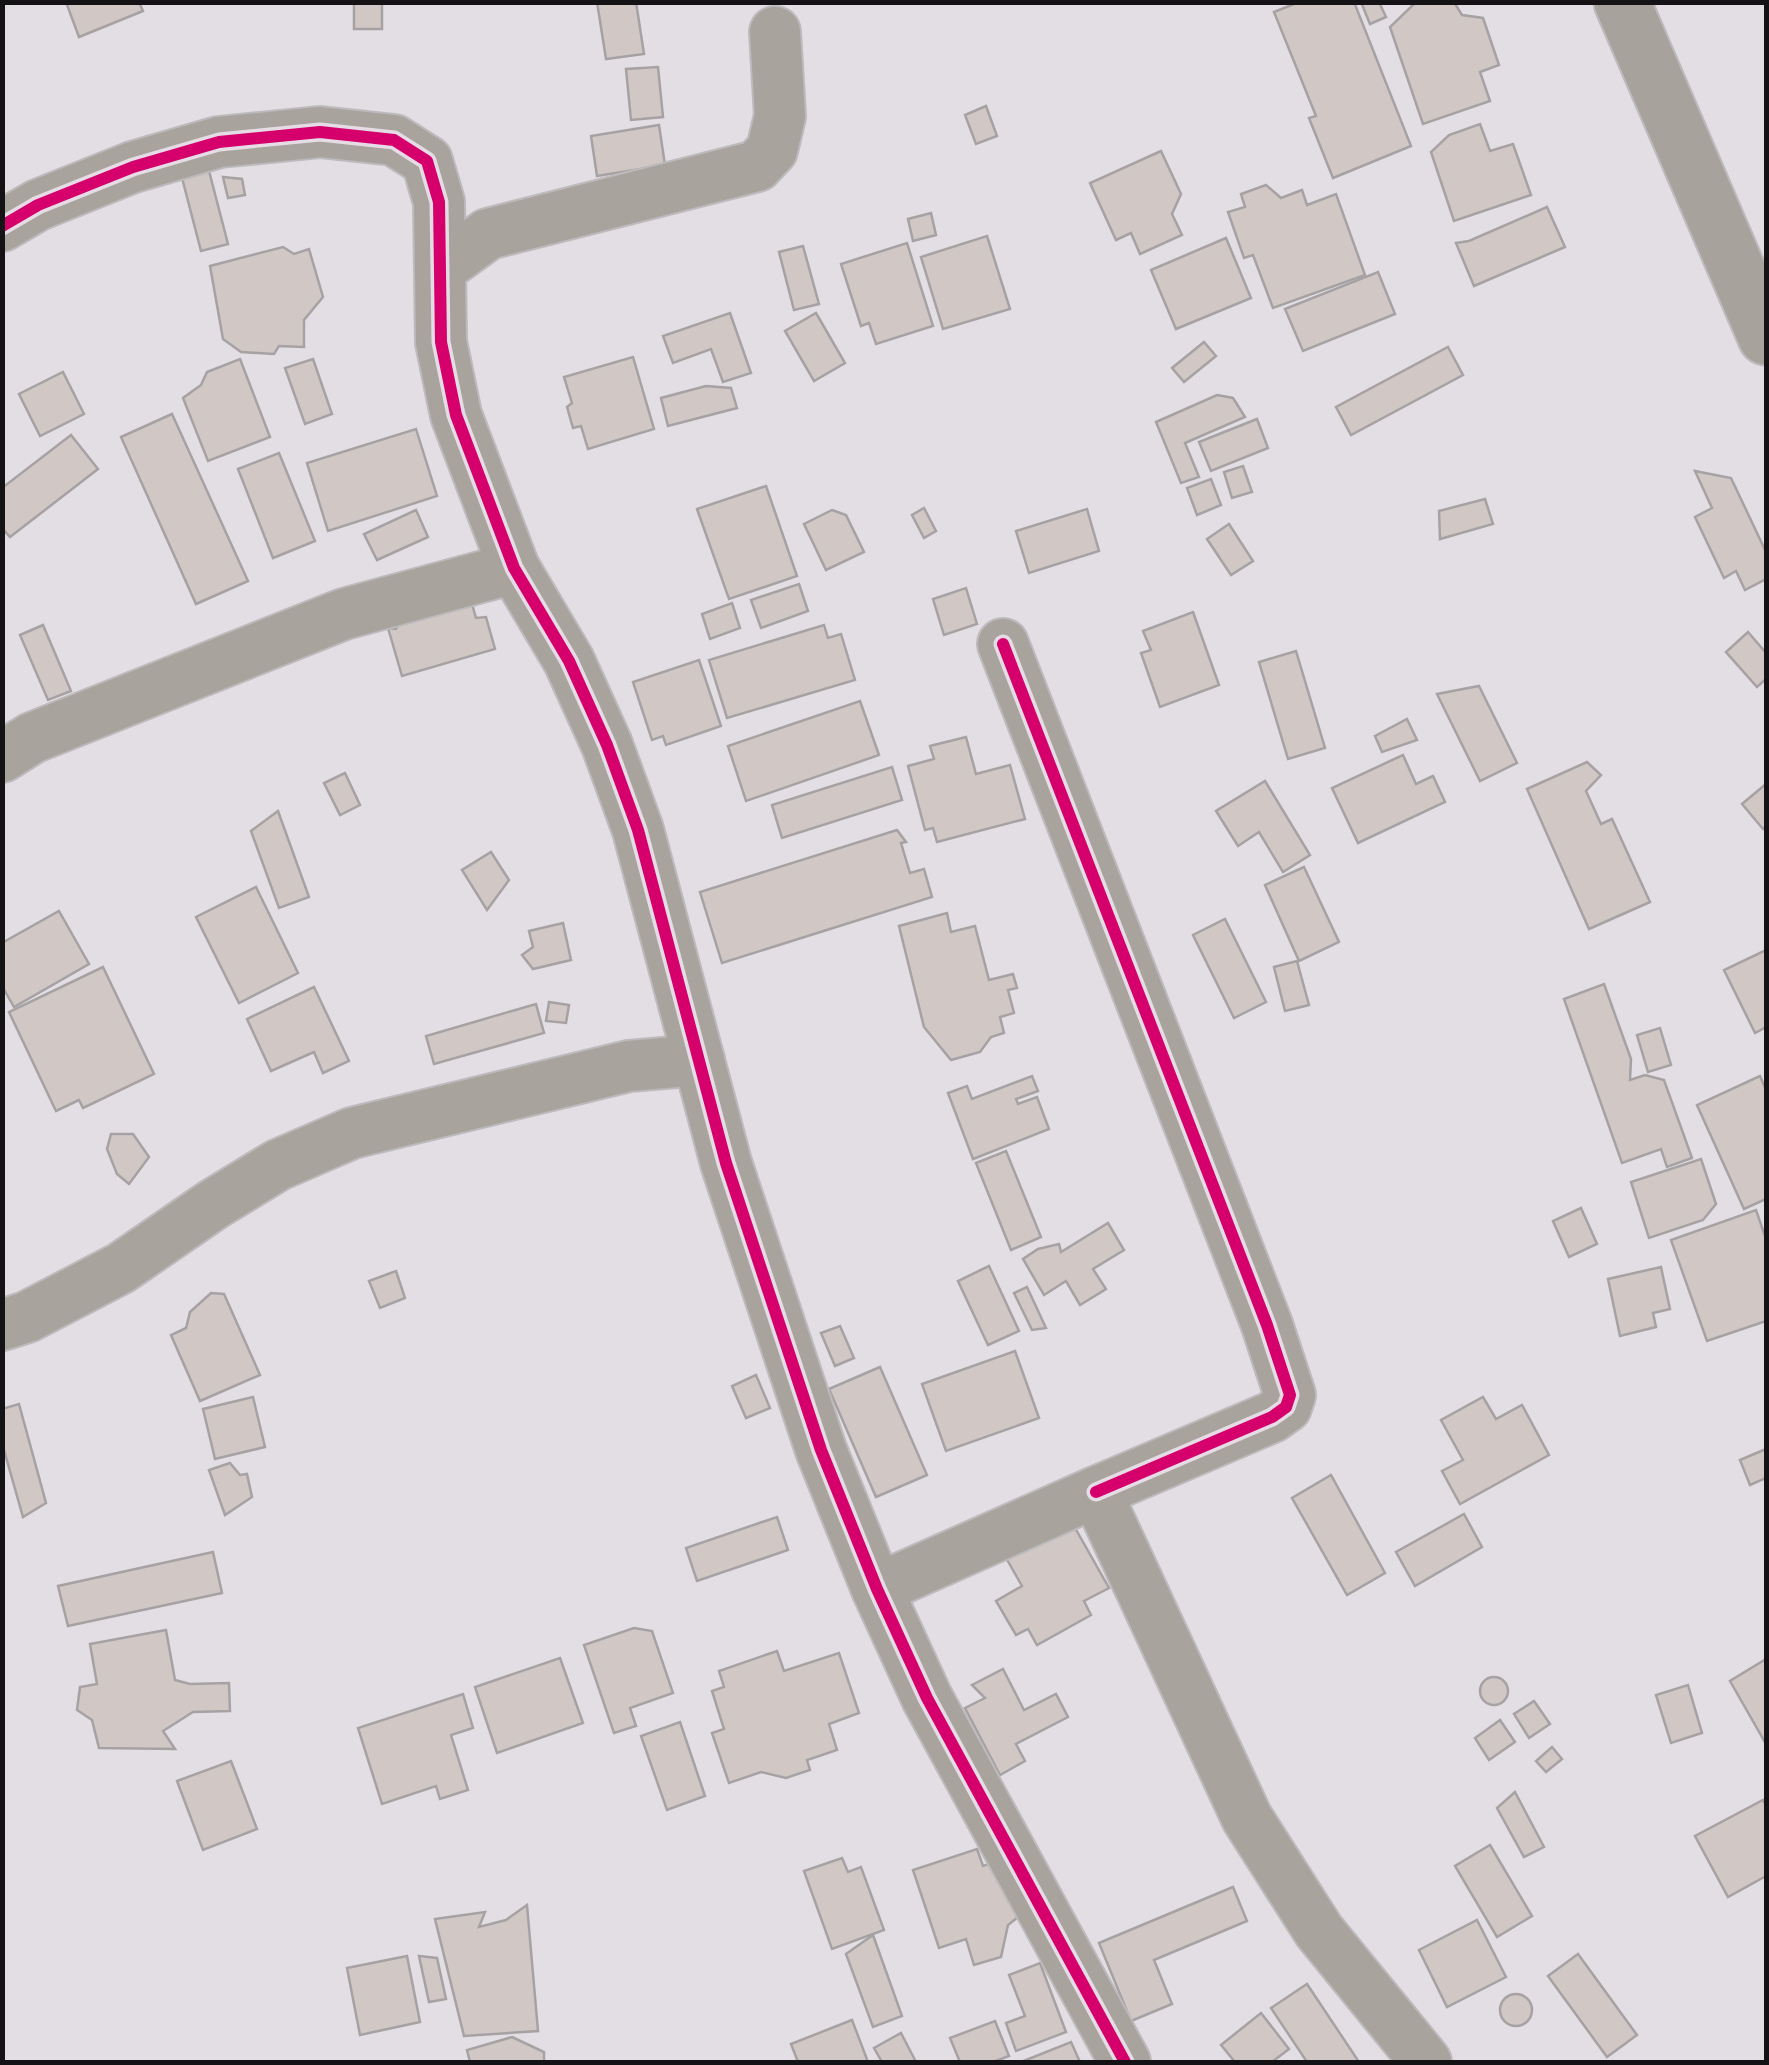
<svg xmlns="http://www.w3.org/2000/svg" width="1769" height="2065" font-family="'Alegreya Sans',sans-serif">
<style>
.building{fill:#d1c8c6;stroke:#a6a2a3;stroke-width:2.5}
.lines{fill:none;stroke-linecap:round;stroke-linejoin:round}
.street-casing{stroke:#bdbabd;stroke-width:54}
.secondary-casing{stroke:#bdbabd;stroke-width:59}
.street{stroke:#a8a39c;stroke-width:50}
.secondary{stroke:#a7a29c;stroke-width:55}
.cycleway-casing{stroke:#e5dce5;stroke-width:19}
.cycleway{stroke:#d6006c;stroke-width:12}
</style>
<rect width="100%" height="100%" fill="#e3dee3"/>
<g class="building">
<polygon points="66,2 139,2 143,11 79,37"/>
<rect x="354" y="2" width="28" height="27"/>
<polygon points="597,2 636,2 644,54 606,59"/>
<polygon points="1299,2 1354,2 1411,146 1333,178 1309,118 1316,116 1274,12"/>
<polygon points="1361,2 1379,2 1386,17 1370,24"/>
<polygon points="1416,2 1454,2 1462,15 1483,18 1499,65 1480,72 1490,101 1423,124 1390,27"/>
<polygon points="658,67 663,117 631,120 626,69"/>
<polygon points="986,106 997,136 976,144 965,115"/>
<polygon points="1480,124 1490,151 1513,144 1531,195 1454,221 1431,152 1449,135"/>
<polygon points="659,125 665,165 597,176 591,136"/>
<polygon points="1161,151 1181,194 1172,214 1182,235 1140,254 1131,233 1116,240 1090,183"/>
<polygon points="208,167 228,244 201,251 181,174"/>
<polygon points="223,177 242,179 245,195 228,198"/>
<polygon points="1266,185 1281,198 1302,190 1307,205 1336,194 1365,275 1273,308 1253,255 1244,258 1228,212 1245,207 1241,194"/>
<polygon points="1547,207 1565,247 1474,286 1456,243 1469,241"/>
<polygon points="931,213 936,235 913,241 908,219"/>
<polygon points="987,236 1010,309 943,329 921,257"/>
<polygon points="1226,238 1251,298 1176,329 1151,270"/>
<polygon points="907,243 933,326 876,344 869,323 861,326 841,264"/>
<polygon points="803,246 819,304 794,310 779,252"/>
<polygon points="283,247 294,254 309,249 323,297 304,320 304,347 279,346 274,354 241,352 223,339 210,266"/>
<polygon points="1378,272 1395,314 1303,351 1285,309"/>
<polygon points="730,313 751,373 723,382 711,349 673,363 663,336"/>
<polygon points="816,313 845,363 814,381 785,331"/>
<polygon points="1204,342 1216,356 1184,382 1172,368"/>
<polygon points="1448,347 1463,375 1351,435 1336,407"/>
<polygon points="633,357 654,429 588,449 581,426 573,428 567,407 572,403 564,377"/>
<polygon points="240,359 270,437 208,461 183,398 201,385 207,372"/>
<polygon points="313,359 332,414 305,424 285,368"/>
<polygon points="63,372 84,414 40,436 19,394"/>
<polygon points="706,386 731,388 737,408 668,426 661,398"/>
<polygon points="1217,395 1233,398 1245,417 1185,443 1199,477 1181,483 1156,422"/>
<polygon points="172,414 248,581 196,604 121,437"/>
<polygon points="1257,419 1268,448 1211,471 1199,442"/>
<polygon points="416,429 437,496 328,531 307,463"/>
<polygon points="71,435 98,469 10,537 2,528 2,488"/>
<polygon points="279,453 315,541 273,558 238,469"/>
<polygon points="1243,466 1252,492 1232,498 1224,472"/>
<polygon points="1695,471 1731,478 1766,552 1766,579 1745,590 1736,571 1724,578 1695,517 1712,508"/>
<polygon points="1211,479 1221,505 1197,515 1187,488"/>
<polygon points="766,486 797,576 729,599 697,509"/>
<polygon points="1485,499 1493,524 1440,539 1439,511"/>
<polygon points="924,508 936,531 924,538 912,515"/>
<polygon points="1087,509 1099,551 1029,573 1016,531"/>
<polygon points="416,510 428,537 377,560 364,534"/>
<polygon points="832,510 846,515 864,552 826,570 804,524"/>
<polygon points="1229,524 1253,561 1231,575 1207,539"/>
<polygon points="799,584 808,611 761,628 751,600"/>
<polygon points="966,588 977,624 944,635 933,599"/>
<polygon points="470,597 476,618 486,617 495,649 402,676 388,628 396,629 401,618"/>
<polygon points="732,603 740,628 710,639 702,614"/>
<polygon points="1193,612 1219,685 1160,707 1141,653 1151,650 1143,631"/>
<polygon points="43,625 71,691 48,700 20,635"/>
<polygon points="824,625 828,638 841,634 855,680 727,718 709,660"/>
<polygon points="1748,632 1766,653 1766,679 1757,687 1726,652"/>
<polygon points="1296,651 1325,748 1288,759 1259,662"/>
<polygon points="699,660 721,726 666,745 663,736 652,740 633,682"/>
<polygon points="1479,686 1517,763 1480,781 1437,694"/>
<polygon points="860,701 879,755 746,801 728,746"/>
<polygon points="1407,719 1417,740 1382,752 1375,736"/>
<polygon points="966,737 976,774 1010,765 1025,819 937,842 933,828 925,830 908,766 934,759 930,746"/>
<polygon points="1403,755 1416,784 1433,776 1445,802 1358,843 1332,788"/>
<polygon points="1587,762 1601,775 1586,791 1601,824 1612,819 1650,902 1589,929 1527,789"/>
<polygon points="892,767 902,800 782,838 772,805"/>
<polygon points="345,773 360,805 340,815 324,783"/>
<polygon points="1265,781 1310,855 1283,872 1259,832 1238,846 1216,811"/>
<polygon points="1766,784 1766,826 1763,829 1742,804"/>
<polygon points="278,811 309,897 279,908 251,831"/>
<polygon points="897,830 906,842 901,843 910,873 924,869 932,897 722,963 700,892"/>
<polygon points="491,852 509,880 487,910 462,870"/>
<polygon points="1304,867 1339,942 1299,961 1265,885"/>
<polygon points="256,887 298,973 239,1003 196,917"/>
<polygon points="59,911 89,964 14,1007 2,986 2,943"/>
<polygon points="947,913 951,932 975,926 989,980 1013,974 1017,988 1008,990 1014,1013 1000,1017 1004,1033 991,1037 980,1052 951,1060 924,1027 899,926"/>
<polygon points="1225,919 1266,1002 1234,1018 1193,935"/>
<polygon points="563,923 571,960 533,969 522,955 533,947 529,931"/>
<polygon points="1766,950 1766,1027 1755,1033 1724,970"/>
<polygon points="1297,961 1309,1005 1285,1011 1274,967"/>
<polygon points="103,967 154,1074 83,1108 79,1100 56,1111 9,1012"/>
<polygon points="1604,984 1631,1059 1630,1080 1645,1075 1664,1080 1692,1158 1667,1167 1661,1149 1622,1163 1564,999"/>
<polygon points="314,987 349,1061 323,1073 314,1052 271,1071 247,1019"/>
<polygon points="549,1002 569,1005 566,1023 546,1021"/>
<polygon points="536,1004 544,1033 434,1064 426,1036"/>
<polygon points="1660,1028 1671,1065 1648,1072 1637,1035"/>
<polygon points="1032,1076 1038,1091 1016,1099 1018,1104 1037,1097 1049,1129 973,1159 948,1093 967,1086 972,1099"/>
<polygon points="1760,1076 1766,1090 1766,1199 1744,1209 1697,1105"/>
<polygon points="111,1134 133,1134 149,1157 129,1184 117,1174 107,1149"/>
<polygon points="1006,1151 1041,1237 1011,1250 976,1163"/>
<polygon points="1701,1159 1716,1204 1703,1220 1649,1238 1631,1182"/>
<polygon points="1581,1208 1597,1244 1569,1257 1553,1221"/>
<polygon points="1756,1210 1766,1239 1766,1321 1707,1341 1671,1240"/>
<polygon points="1108,1223 1124,1250 1093,1269 1106,1289 1080,1305 1066,1281 1044,1295 1023,1259 1038,1249 1059,1244 1061,1252"/>
<polygon points="989,1266 1019,1331 988,1345 958,1281"/>
<polygon points="1661,1267 1670,1309 1653,1313 1656,1327 1620,1336 1608,1279"/>
<polygon points="396,1271 405,1298 380,1308 369,1281"/>
<polygon points="1027,1287 1046,1328 1032,1330 1014,1293"/>
<polygon points="211,1293 224,1294 260,1375 200,1401 171,1335 186,1328 190,1312"/>
<polygon points="840,1326 854,1358 835,1366 821,1333"/>
<polygon points="1015,1351 1039,1418 946,1451 922,1384"/>
<polygon points="880,1367 927,1475 876,1497 829,1389"/>
<polygon points="756,1375 770,1408 746,1418 732,1386"/>
<polygon points="253,1397 265,1447 215,1459 203,1409"/>
<polygon points="1483,1397 1496,1419 1522,1405 1549,1455 1460,1504 1442,1471 1463,1460 1441,1420"/>
<polygon points="19,1404 46,1503 23,1517 2,1443 2,1409"/>
<polygon points="1766,1449 1766,1478 1750,1485 1740,1460"/>
<polygon points="230,1463 240,1475 247,1474 252,1497 225,1515 209,1470"/>
<polygon points="1331,1475 1385,1573 1347,1595 1292,1498"/>
<polygon points="1464,1514 1482,1547 1415,1586 1396,1552"/>
<polygon points="777,1517 788,1550 697,1581 686,1548"/>
<polygon points="1070,1519 1109,1588 1084,1601 1091,1615 1037,1645 1028,1629 1016,1635 996,1601 1022,1586 1005,1556"/>
<polygon points="213,1552 222,1593 68,1626 58,1586"/>
<polygon points="634,1628 652,1631 673,1693 630,1708 636,1726 614,1733 584,1645"/>
<polygon points="166,1630 175,1680 190,1684 229,1683 230,1711 193,1712 163,1731 175,1749 99,1748 92,1720 77,1710 80,1687 97,1684 90,1644"/>
<polygon points="777,1651 784,1671 839,1653 859,1713 829,1724 837,1750 807,1760 810,1770 786,1778 761,1772 729,1783 712,1733 724,1729 712,1691 724,1687 719,1671"/>
<polygon points="560,1658 583,1723 497,1753 475,1687"/>
<polygon points="1766,1659 1766,1744 1730,1681"/>
<polygon points="1003,1669 1024,1710 1056,1694 1068,1717 1016,1744 1025,1761 1000,1775 965,1708 985,1698 972,1685"/>
<circle cx="1494" cy="1691" r="14"/>
<polygon points="1688,1685 1702,1733 1671,1743 1656,1695"/>
<polygon points="463,1694 473,1728 451,1735 468,1790 440,1799 436,1786 382,1804 358,1728"/>
<polygon points="1534,1701 1550,1724 1529,1738 1514,1714"/>
<polygon points="1500,1720 1515,1742 1489,1760 1475,1738"/>
<polygon points="680,1722 705,1796 667,1810 641,1736"/>
<polygon points="1552,1747 1562,1759 1546,1772 1536,1761"/>
<polygon points="231,1761 257,1829 203,1850 177,1781"/>
<polygon points="1515,1792 1544,1847 1524,1857 1497,1808"/>
<polygon points="1763,1800 1766,1806 1766,1876 1728,1897 1695,1836"/>
<polygon points="1490,1845 1532,1916 1497,1937 1455,1866"/>
<polygon points="977,1849 983,1866 1004,1859 1022,1914 1008,1925 1001,1957 974,1965 966,1939 939,1948 913,1870"/>
<polygon points="842,1858 848,1872 861,1867 884,1930 832,1949 804,1871"/>
<polygon points="1233,1887 1247,1921 1154,1960 1172,2004 1131,2021 1099,1943"/>
<polygon points="527,1905 538,2031 464,2036 435,1919 485,1912 479,1927 506,1920"/>
<polygon points="1477,1920 1506,1977 1447,2007 1419,1950"/>
<polygon points="873,1935 902,2016 873,2027 846,1954"/>
<polygon points="1578,1954 1637,2035 1607,2057 1548,1976"/>
<polygon points="407,1956 420,2022 360,2035 347,1968"/>
<polygon points="419,1956 437,1958 446,1999 429,2002"/>
<polygon points="1040,1963 1066,2032 1016,2051 1006,2023 1025,2016 1009,1975"/>
<polygon points="1307,1984 1359,2062 1307,2062 1271,2008"/>
<circle cx="1516" cy="2010" r="16"/>
<polygon points="1261,2013 1289,2049 1272,2062 1235,2062 1221,2045"/>
<polygon points="852,2020 868,2062 798,2062 791,2044"/>
<polygon points="995,2021 1009,2056 993,2062 960,2062 950,2038"/>
<polygon points="901,2033 916,2062 882,2062 874,2048"/>
<polygon points="512,2037 544,2052 544,2062 470,2062 467,2050"/>
<polygon points="1071,2042 1080,2062 1021,2062"/>
</g>
<g class="lines">
<g class="street-casing">
<g id="street">
<polyline points="2,226 38,205 133,167 219,142 320,132 394,140 427,161 439,202 441,342 456,415 514,568 569,661 607,745 638,830 726,1163 821,1450 877,1589 927,1698 1125,2062"/>
<polyline points="441,268 488,234 757,166 772,150 780,116 775,32"/>
<polyline points="1003,644 1267,1325 1290,1395 1286,1407 1272,1417 1096,1492"/>
<polyline points="2,757 32,738 344,614 514,568"/>
<polyline points="2,1325 27,1317 121,1268 214,1204 278,1165 352,1133 629,1066 699,1060"/>
<polyline points="877,1589 1096,1492 1247,1818 1319,1931 1426,2062"/>
</g>
</g>
<g class="secondary-casing">
<polyline id="secondary" points="1622,2 1766,337"/>
</g>
<use href="#street" class="street"/>
<use href="#secondary" class="secondary"/>
<g class="cycleway-casing">
<g id="cycleway">
<polyline points="2,226 38,205 133,167 219,142 320,132 394,140 427,161 439,202 441,342 456,415 514,568 569,661 607,745 638,830 726,1163 821,1450 877,1589 927,1698 1125,2062"/>
<polyline points="1003,644 1267,1325 1290,1395 1286,1407 1272,1417 1096,1492"/>
</g>
</g>
<use href="#cycleway" class="cycleway"/>
</g>
<rect width="1769" height="2065" fill="none" stroke="#151215" stroke-width="10"/>
</svg>
